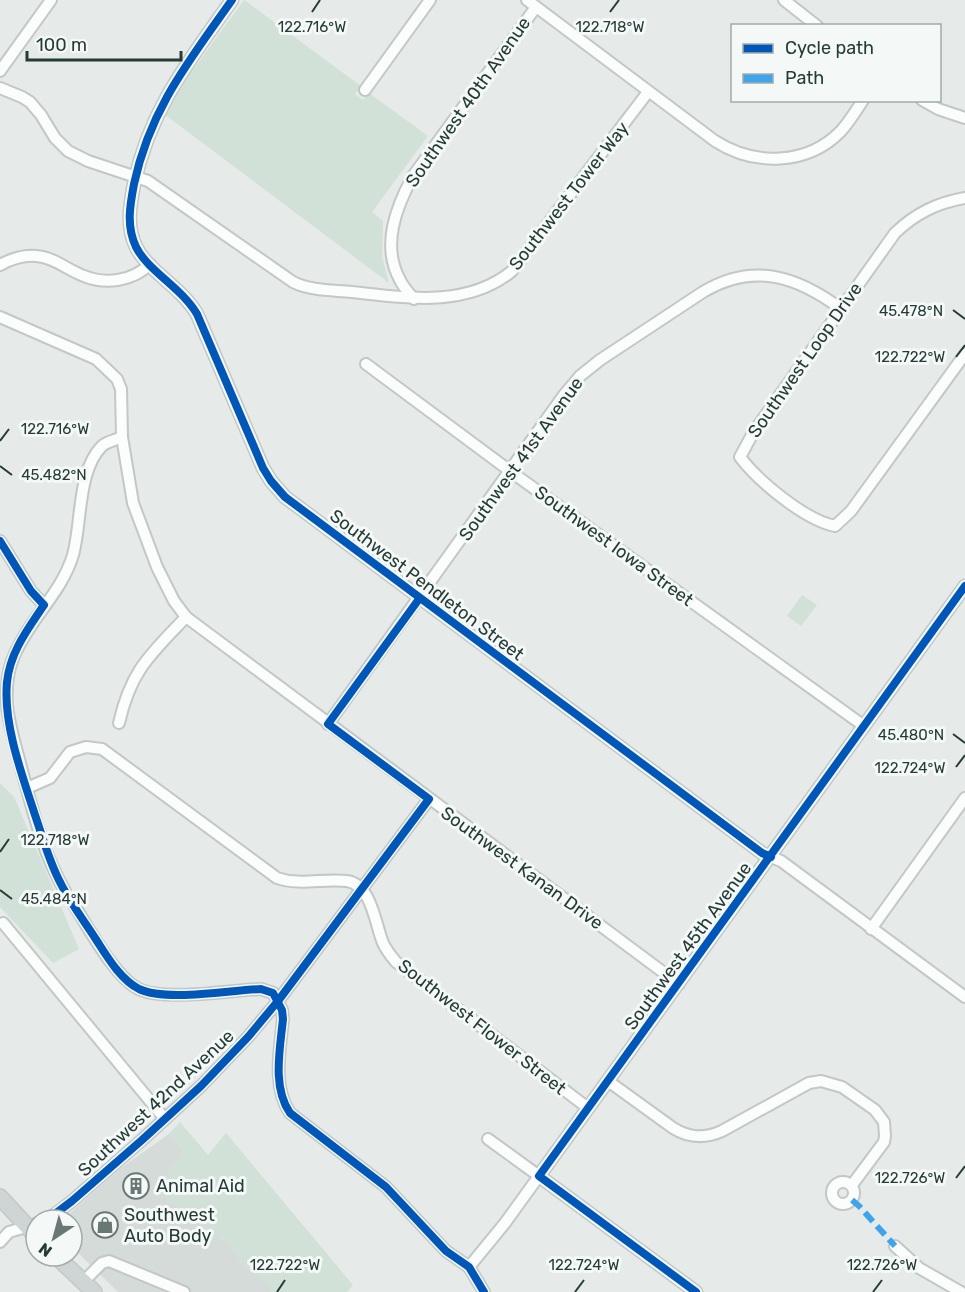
<svg xmlns="http://www.w3.org/2000/svg" width="965" height="1292" font-family="Rubik,sans-serif">
<style>
.built{fill:#d4dbd8}
.green{fill:#d1e1d7}
.lines{fill:none;stroke-linecap:round;stroke-linejoin:round}
.minor-casing{stroke:#c3c7c5;stroke-width:14}
.tertiary-casing{stroke:#c3c7c5;stroke-width:15}
.primary-casing{stroke:#c2c9c7;stroke-width:18}
.minor{stroke:#fbfcfc;stroke-width:10}
.tertiary{stroke:#fbfcfc;stroke-width:12}
.primary{stroke:#cfd5d4;stroke-width:15}
.quiet{stroke:#3ea4ec;stroke-width:6;stroke-dasharray:12 6;stroke-linecap:butt}
.cycleway-casing{stroke:#f4f8f7;stroke-width:11}
.cycleway{stroke:#0057b8;stroke-width:8}
.ticks{fill:none;stroke:#253b37;stroke-width:2}
.labels{text-anchor:middle;dominant-baseline:central;stroke-width:6;stroke-linejoin:round;paint-order:stroke}
.street-label{font-size:18px;fill:#253b37;stroke:#f4f8f7}
.poi-label{font-size:18px;fill:#253b37;stroke:#f4f8f7;text-anchor:start}
.ticks-label{font-size:15px;text-anchor:middle;fill:#253b37;stroke:#f4f8f7;stroke-width:6;stroke-linejoin:round;paint-order:stroke}
</style>
<rect width="100%" height="100%" fill="#e6eae8"/>
<polygon class="built" points="169,1134 183,1151 156,1191 234,1249 242,1264 271,1286 270,1292 118,1292 72,1247 72,1220 62,1220 121,1168"/>
<g class="green">
<polygon points="244,0 361,86 355,94 363,100 369,93 428,136 372,212 383,221 382,257 389,283 164,114 189,75"/>
<polygon points="802,595 817,605 801,626 787,616"/>
<polygon points="0,783 14,797 79,949 53,963 0,907"/>
<polygon points="180,1122 208,1155 226,1133 353,1285 347,1292 270,1292 270,1286 242,1264 234,1249 155,1191 183,1151 169,1134"/>
</g>
<g class="lines">
<g class="minor-casing">
<g id="minor">
<path d="M 527,0 L 715,141 C 754,166 807,166 841,131 C 849,122 856,111 863,100"/>
<polyline points="784,0 817,26"/>
<polyline points="0,71 51,0"/>
<path d="M 0,88 L 22,97 L 30,102 L 41,115 L 55,138 L 68,151 L 88,161 L 148,181 L 293,282 C 311,291 333,290 352,292 C 406,298 467,308 512,271 L 648,92"/>
<polyline points="365,90 430,0"/>
<polyline points="922,100 938,109 965,118"/>
<path d="M 965,198 C 937,203 916,213 895,233 L 753,433 L 740,457 C 758,481 805,520 835,526 L 851,511 L 965,354"/>
<path d="M 0,265 C 11,259 23,255 36,256 C 53,257 68,270 84,276 C 106,285 133,281 150,264"/>
<path d="M 414,299 C 409,293 403,287 400,280 C 381,246 396,207 413,176 L 536,7"/>
<polyline points="0,317 96,359 117,379 121,389 122,437 133,503 157,567 174,601 186,617 679,984"/>
<polyline points="366,364 510,471 864,726"/>
<polyline points="0,541 31,591 44,605"/>
<path d="M 119,723 C 131,670 150,655 186,617"/>
<path d="M 328,724 L 564,395 L 580,376 L 600,360 L 703,292 C 753,262 797,276 841,309"/>
<path d="M 27,788 L 50,778 L 70,752 L 86,747 L 102,749 L 277,878 C 300,886 324,878 347,881 C 372,885 375,924 383,943 C 386,950 391,956 396,962 L 588,1108"/>
<polyline points="771,857 781,861 965,997"/>
<path d="M 65,891 C 43,854 32,808 21,767 C 16,747 9,726 7,705 C 6,688 7,671 14,656 C 30,618 61,594 73,555 C 82,523 77,471 102,446 C 106,442 116,440 122,437"/>
<path d="M 73,903 C 87,926 117,981 141,990 C 168,1001 230,990 261,989 L 273,993 L 282,1010 L 283,1019 C 280,1049 272,1087 290,1113 L 386,1187 L 446,1251 L 469,1267 L 484,1292"/>
<polyline points="3,923 165,1119"/>
<polyline points="871,929 965,798"/>
<path d="M 608,1081 L 673,1128 C 689,1138 704,1139 722,1131 L 809,1083 L 821,1081 L 842,1087 L 875,1110 L 884,1122 L 885,1136 L 884,1142 L 852,1185"/>
<circle cx="843" cy="1193" r="11"/>
<polyline points="47,1220 72,1201 142,1140 201,1086 248,1037 278,1001 429,799"/>
<polyline points="0,1242 9,1232 36,1224"/>
<polyline points="895,1246 919,1268 961,1292"/>
<polyline points="469,1267 505,1223 539,1176 488,1139"/>
<polyline points="83,1282 102,1263 109,1261 184,1292"/>
</g>
</g>
<g class="tertiary-casing">
<g id="tertiary">
<path d="M 232,0 C 189,61 150,109 134,184 C 130,205 126,226 136,247 C 148,271 181,287 197,314 L 263,468 L 271,481 L 285,497 L 762,853 L 771,857"/>
<polyline points="696,1292 539,1176 965,586"/>
</g>
</g>
<g class="primary-casing">
<g id="primary">
<polyline points="0,1197 36,1236"/>
<polyline points="56,1256 94,1292"/>
</g>
</g>
<use href="#minor" class="minor"/>
<use href="#tertiary" class="tertiary"/>
<use href="#primary" class="primary"/>
<polyline class="quiet" points="852,1200 859,1206 895,1246"/>
<g class="cycleway-casing">
<g id="cycleway">
<path d="M 232,0 C 189,61 150,109 134,184 C 130,205 126,226 136,247 C 148,271 181,287 197,314 L 263,468 L 271,481 L 285,497 L 762,853 L 771,857"/>
<path d="M 0,541 L 31,591 L 44,605 C 28,629 10,652 7,682 C 3,724 22,775 35,815 C 43,838 49,862 61,884 C 71,904 85,922 97,941 C 108,958 121,980 139,989 C 167,1002 230,990 261,989 L 273,993 L 282,1010 L 283,1019 C 280,1049 272,1087 290,1113 L 386,1187 L 446,1251 L 469,1267 L 484,1292"/>
<polyline points="47,1220 72,1201 142,1140 201,1086 248,1037 278,1001 429,799 328,724 419,599"/>
<polyline points="696,1292 539,1176 965,586"/>
</g>
</g>
<use href="#cycleway" class="cycleway"/>
</g>
<path class="ticks" d="M 312,12 L 320,0M 610,12 L 619,0M 953,310 L 965,319M 956,357 L 965,345M 0,441 L 9,429M 0,466 L 12,475M 953,734 L 965,743M 956,767 L 965,755M 0,852 L 9,839M 0,890 L 12,899M 956,1178 L 965,1166M 277,1292 L 285,1280M 575,1292 L 584,1280M 873,1292 L 882,1280"/>
<defs>
<g id="building-ring" transform="scale(1.35)"><circle r="9.5" fill="#f4f8f7" stroke="#697875" stroke-width="1.5"/><path d="M-4-6H4V6H1V3H-1V6H-4ZM-2.5-4.3h1.7v1.8h-1.7ZM.8-4.3h1.7v1.8H.8ZM-2.5-1h1.7V.8h-1.7ZM.8-1h1.7V.8H.8Z" fill="#697875"/></g>
<g id="shop-ring" transform="scale(1.35)"><circle r="9.5" fill="#f4f8f7" stroke="#697875" stroke-width="1.5"/><path d="M-5-2.5h2.3a2.7 3.5 0 0 1 5.4 0H5L5.5 6h-11ZM-1.5-2.5h3a1.5 2.3 0 0 0-3 0Z" fill="#697875"/></g>
</defs>
<g fill-rule="evenodd">
<use href="#building-ring" x="136" y="1186"/>
<use href="#shop-ring" x="105" y="1225"/>
</g>
<g class="labels">
<g class="street-label">
<text transform="translate(468 102) rotate(-55)">Southwest 40th Avenue</text>
<text transform="translate(569 196) rotate(-52)">Southwest Tower Way</text>
<text transform="translate(805 360) rotate(-55)">Southwest Loop Drive</text>
<text transform="translate(521 459) rotate(-54)">Southwest 41st Avenue</text>
<text transform="translate(614 546) rotate(36)">Southwest Iowa Street</text>
<text transform="translate(427 585) rotate(37)">Southwest Pendleton Street</text>
<text transform="translate(522 868) rotate(36)">Southwest Kanan Drive</text>
<text transform="translate(688 946) rotate(-54)">Southwest 45th Avenue</text>
<text transform="translate(482 1027) rotate(38)">Southwest Flower Street</text>
<text transform="translate(156 1103) rotate(-43)">Southwest 42nd Avenue</text>
</g>
<g class="poi-label">
<text x="156" y="1186">Animal Aid</text>
<text x="124" y="1215">Southwest<tspan x="124" dy="21">Auto Body</tspan></text>
</g>
</g>
<g class="ticks-label">
<text x="312" y="32">122.716°W</text>
<text x="610" y="32">122.718°W</text>
<text x="911" y="316">45.478°N</text>
<text x="910" y="362">122.722°W</text>
<text x="55" y="434">122.716°W</text>
<text x="54" y="480">45.482°N</text>
<text x="911" y="740">45.480°N</text>
<text x="910" y="773">122.724°W</text>
<text x="55" y="845">122.718°W</text>
<text x="54" y="904">45.484°N</text>
<text x="910" y="1183">122.726°W</text>
<text x="285" y="1270">122.722°W</text>
<text x="584" y="1270">122.724°W</text>
<text x="882" y="1270">122.726°W</text>
</g>
<rect x="731" y="24" width="210" height="78" fill="#f4f8f7" stroke="#a1acaa" stroke-width="1.5"/>
<rect x="743" y="44" width="30" height="9" fill="#0057b8" stroke="#a1acaa" stroke-width="1.5"/>
<text x="785" y="54" font-size="18" fill="#253b37">Cycle path</text>
<rect x="743" y="74" width="30" height="9" fill="#3ea4ec" stroke="#a1acaa" stroke-width="1.5"/>
<text x="785" y="84" font-size="18" fill="#253b37">Path</text>
<g transform="translate(54 1238) rotate(216)"><circle r="28" fill="#f4f8f7" stroke="#a1acaa" stroke-width="1.5"/>
<path d="M0-4.5L10 22L0 15L-10 22Z" fill="#697875"/>
<text y="-9" font-size="16" font-weight="bold" text-anchor="middle" fill="#253b37">N</text>
</g>
<path d="M27 51v9h154v-9" fill="none" stroke="#253b37" stroke-width="3"/>
<text x="36" y="51" font-size="18" fill="#253b37" stroke="#f4f8f7" stroke-width="4.5" paint-order="stroke">100 m</text>
</svg>
